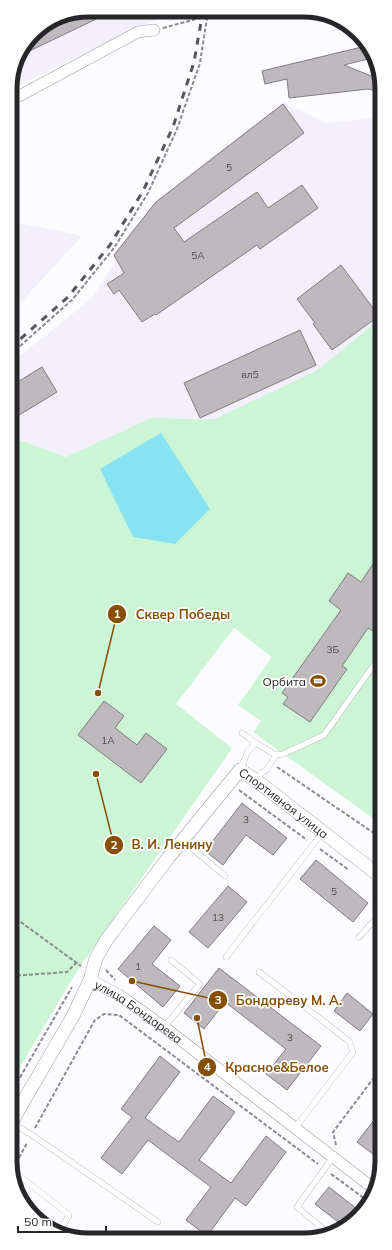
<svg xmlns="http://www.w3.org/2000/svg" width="392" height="1250" font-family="Mulish,sans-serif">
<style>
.industrial{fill:#f3effd}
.green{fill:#ccf5d6}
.water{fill:#87e3f1}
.building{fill:#bdb9bc;stroke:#807c7f}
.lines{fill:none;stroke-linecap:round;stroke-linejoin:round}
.service-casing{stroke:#9d9da1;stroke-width:6}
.minor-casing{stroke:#9d9da1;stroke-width:12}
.tertiary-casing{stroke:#9d9da1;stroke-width:14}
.path{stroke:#8c8b8e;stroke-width:2;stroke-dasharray:4 2;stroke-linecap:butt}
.service{stroke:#fff;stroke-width:5.5}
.minor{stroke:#fff;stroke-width:11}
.tertiary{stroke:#fff;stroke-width:13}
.rail{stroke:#565658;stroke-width:3;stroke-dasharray:7 7;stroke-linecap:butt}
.labels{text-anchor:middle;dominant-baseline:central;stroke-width:3.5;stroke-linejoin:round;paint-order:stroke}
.number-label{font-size:10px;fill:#4c4c4e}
.poi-label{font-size:12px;fill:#272729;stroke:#fff;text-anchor:end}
.street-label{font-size:12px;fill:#272729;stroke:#fff}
.rim{fill:none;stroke:#272729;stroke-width:5}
.leader{fill:none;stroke:#874f02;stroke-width:1.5}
.callout-dot{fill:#874f02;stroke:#fff;stroke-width:1.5}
.mark-label{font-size:12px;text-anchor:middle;font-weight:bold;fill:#fff}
.callout-label{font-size:13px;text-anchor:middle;font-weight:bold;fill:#874f02;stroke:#fff;stroke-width:3.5;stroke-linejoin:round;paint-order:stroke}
</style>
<rect width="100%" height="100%" fill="#fcfbff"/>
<g class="industrial">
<polygon points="89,10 171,11 159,18 10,89 10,83 18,54 37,30 59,16"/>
<polygon points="283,102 326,123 381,117 381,318 316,371 214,419 151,418 66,457 11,437 11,363 91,299 155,201"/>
<polygon points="10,221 82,236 10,314"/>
</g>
<polygon class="green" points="381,318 381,824 253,732 261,721 238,705 272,657 234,628 176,704 232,748 77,971 11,1082 11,437 66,457 151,418 214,419 316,371"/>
<polygon class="water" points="161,433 210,509 175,544 133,537 100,469"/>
<g class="building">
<polygon points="89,10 115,10 17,57 18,54 37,30 59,16"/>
<polygon points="366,46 372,58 344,65 381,80 381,92 368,89 289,98 287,79 265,84 262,71"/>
<polygon points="283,104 304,133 174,228 184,242 257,192 268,208 302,185 318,208 260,249 257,245 156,315 155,314 142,322 119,290 114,294 107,284 124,273 114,255 156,202"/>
<polygon points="341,265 379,316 332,350 313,324 315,323 297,299"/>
<polygon points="300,330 316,365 200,418 184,383"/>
<polygon points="42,367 57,392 11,420 11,386"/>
<polygon points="375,561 381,566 381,621 374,632 368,628 342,666 347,669 310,722 283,704 288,697 282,693 341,610 329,601 348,573 361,582"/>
<polygon points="104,701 124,716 115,728 137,745 146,733 167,749 141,783 78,735"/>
<polygon points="242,803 287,838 273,855 246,835 223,865 205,851"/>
<polygon points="316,860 368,903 353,922 300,879"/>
<polygon points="228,886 247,902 208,948 189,932"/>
<polygon points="154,926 171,940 152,964 180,986 163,1007 118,969"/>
<polygon points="219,968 321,1046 287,1090 266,1074 286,1049 225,1002 204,1029 184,1013"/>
<polygon points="347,993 373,1014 360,1031 334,1011"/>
<polygon points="160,1056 180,1072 145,1118 179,1142 213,1096 235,1112 199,1160 231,1183 266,1136 286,1152 246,1206 235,1198 207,1236 186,1220 211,1187 148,1140 122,1174 101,1158 132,1117 121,1109"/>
<polygon points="382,1110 382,1151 377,1157 357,1142"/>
<polygon points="329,1187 362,1213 342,1225 315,1204"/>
</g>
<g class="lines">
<g class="service-casing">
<g id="service">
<polyline points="242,733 256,743"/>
<polyline points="276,755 283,754 324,735 373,666"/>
<polyline points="240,770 248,751 256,743 276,755 267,769 254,779"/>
<polyline points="183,841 225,876"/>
<polyline points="359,937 382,912"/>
<polyline points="226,957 323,832"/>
<polyline points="259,972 349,1041 353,1052 295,1128"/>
<polyline points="164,1027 200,984 171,960"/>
<polyline points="12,1123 32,1135 158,1222"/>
<polyline points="11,1169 69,1215 60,1231"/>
<polyline points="328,1233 297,1207 333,1157"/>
</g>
</g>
<g class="minor-casing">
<g id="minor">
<polyline points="10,101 138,32 154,30"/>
<path id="s1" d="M 90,980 L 119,995 L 164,1027 L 373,1188"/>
</g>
</g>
<g class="tertiary-casing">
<g id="tertiary">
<path id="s2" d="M 11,1124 L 19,1109 L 73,1016 L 90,980 L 96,958 L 107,939 L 168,858 L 240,770 L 261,784 L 381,877"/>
</g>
</g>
<g class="path">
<polyline points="163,28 226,11"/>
<polyline points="11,354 72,300 114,248 148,193 177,129 200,63 208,11"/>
<polyline points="277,767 381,838"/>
<polyline points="239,790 307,840"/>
<polyline points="320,849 349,870"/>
<polyline points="376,888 382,893"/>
<polyline points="11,915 81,966"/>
<polyline points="106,970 115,980"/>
<polyline points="11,976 67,972 77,962"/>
<polyline points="11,1093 72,987"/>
<polyline points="35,1128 95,1020 104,1014 119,1015 318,1164"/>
<polyline points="336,1145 333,1132 382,1067"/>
<polyline points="16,1163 27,1143"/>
<polyline points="331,1174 368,1201"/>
</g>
<use href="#service" class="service"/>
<use href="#minor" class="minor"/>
<use href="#tertiary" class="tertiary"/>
<polyline class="rail" points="10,348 68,297 110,245 143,191 173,127 194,62 203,11"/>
</g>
<defs>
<g id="stadium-bare" transform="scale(1.2)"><path d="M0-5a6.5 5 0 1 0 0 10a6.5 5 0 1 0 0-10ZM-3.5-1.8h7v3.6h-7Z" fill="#874f02" stroke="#fff" stroke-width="2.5" paint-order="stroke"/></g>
</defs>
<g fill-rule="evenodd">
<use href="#stadium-bare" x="318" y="681"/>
</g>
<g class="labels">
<g class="number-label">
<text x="229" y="167">5</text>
<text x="198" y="255">5А</text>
<text x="250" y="374">вл5</text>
<text x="333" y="649">3Б</text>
<text x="108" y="740">1А</text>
<text x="246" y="819">3</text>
<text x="334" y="891">5</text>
<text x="218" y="917">13</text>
<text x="138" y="966">1</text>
<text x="290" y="1037">3</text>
</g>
<g class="poi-label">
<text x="306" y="681">Орбита</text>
</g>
<g class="street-label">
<text stroke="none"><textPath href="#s2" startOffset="479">Спортивная улица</textPath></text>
<text stroke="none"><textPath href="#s1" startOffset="58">улица Бондарева</textPath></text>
</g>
</g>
<path d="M0 0H392V1250H0ZM89 17H303A72 72 0 0 1 375 89V1161A72 72 0 0 1 303 1233H89A72 72 0 0 1 17 1161V89A72 72 0 0 1 89 17Z" fill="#fff" fill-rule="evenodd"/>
<path class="rim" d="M89 17H303A72 72 0 0 1 375 89V1161A72 72 0 0 1 303 1233H89A72 72 0 0 1 17 1161V89A72 72 0 0 1 89 17Z"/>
<path class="leader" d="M98 693L117 614M96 774L114 845M132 981L218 1000M197 1018L207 1067"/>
<g class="callout-dot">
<circle cx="98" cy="693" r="4"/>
<circle cx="96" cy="774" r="4"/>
<circle cx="132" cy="981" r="4"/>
<circle cx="197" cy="1018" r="4"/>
<circle cx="117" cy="614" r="10"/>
<circle cx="114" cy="845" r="10"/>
<circle cx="218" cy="1000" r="10"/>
<circle cx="207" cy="1067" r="10"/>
</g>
<g class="mark-label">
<text x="117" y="618">1</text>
<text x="114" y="849">2</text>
<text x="218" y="1004">3</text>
<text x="207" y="1071">4</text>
</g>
<g class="callout-label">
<text x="183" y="619">Сквер Победы</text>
<text x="172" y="849">В. И. Ленину</text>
<text x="289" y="1005">Бондареву М. А.</text>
<text x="277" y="1072">Красное&amp;Белое</text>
</g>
<path d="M18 1226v6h88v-6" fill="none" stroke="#272729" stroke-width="2"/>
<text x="24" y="1226" font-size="12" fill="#272729" stroke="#ffffff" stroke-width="3" paint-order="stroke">50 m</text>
</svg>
